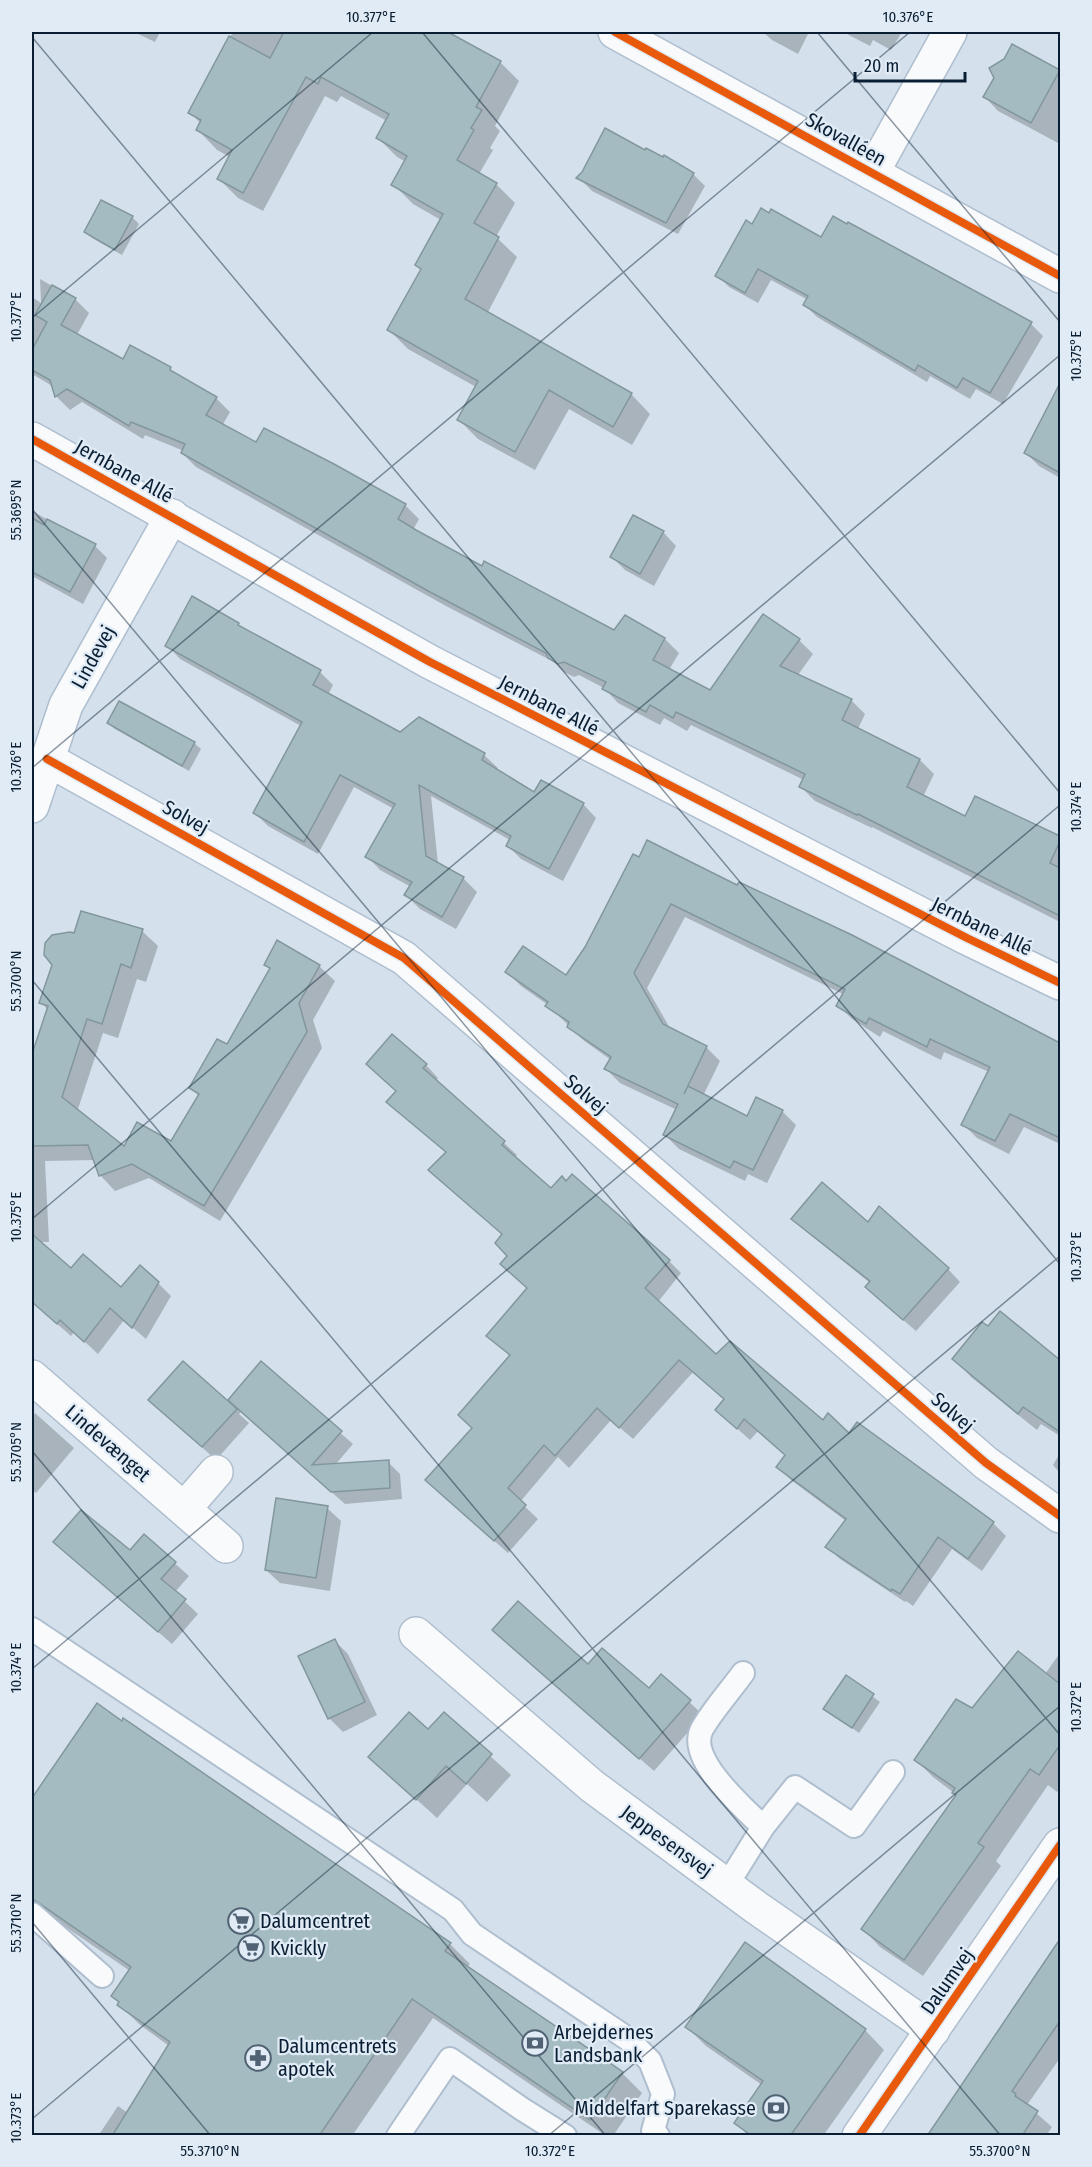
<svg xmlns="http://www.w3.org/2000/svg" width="1092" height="2167" font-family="'Fira Sans Condensed',sans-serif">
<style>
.shadow{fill:#0003}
.building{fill:#a4bcc1;stroke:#82979c;stroke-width:1.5}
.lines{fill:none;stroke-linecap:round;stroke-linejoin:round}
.service-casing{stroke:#aebece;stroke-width:26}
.minor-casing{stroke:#aebece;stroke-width:36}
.tertiary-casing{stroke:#aebece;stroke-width:36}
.service{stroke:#f9fafc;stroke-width:22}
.minor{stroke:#f9fafc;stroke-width:33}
.tertiary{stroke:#f9fafc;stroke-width:33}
.cycleway-casing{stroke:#e0ebf6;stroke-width:11}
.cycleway{stroke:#e8590c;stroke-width:8}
.ticks{fill:none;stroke:#091e32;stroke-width:1.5;stroke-opacity:0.45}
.labels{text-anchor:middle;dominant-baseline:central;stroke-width:4.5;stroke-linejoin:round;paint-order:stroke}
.street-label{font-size:20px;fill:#091e32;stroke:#e0ebf6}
.poi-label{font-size:20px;fill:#091e32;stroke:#e0ebf6;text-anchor:start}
.neatline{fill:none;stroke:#091e32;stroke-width:2}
.ticks-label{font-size:15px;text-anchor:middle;fill:#091e32}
</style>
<rect width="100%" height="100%" fill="#d4e0ec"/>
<g class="shadow">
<polygon points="134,32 160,32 155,42"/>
<polygon points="233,32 437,32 500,62 519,81 495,126 500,131 490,148 493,150 479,174 496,184 515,203 496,237 517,257 487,314 631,394 650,414 632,445 569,409 535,470 478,439 459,420 476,387 408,349 389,330 422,270 416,265 441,220 413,204 393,184 406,162 397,157 378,138 387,121 341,96 337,102 325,96 263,211 238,198 219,179 230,157 217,150 198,130 201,124 190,112"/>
<polygon points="763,32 809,32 798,54 772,40"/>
<polygon points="843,32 902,32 891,50 873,40 870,46"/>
<polygon points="1059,72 1060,144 998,111 985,97"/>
<polygon points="646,152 693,174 705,186 678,234 592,191 580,179"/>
<polygon points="102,202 133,218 139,224 122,255 92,238 85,232"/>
<polygon points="753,226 822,239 1031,324 1043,336 1003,404 976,389 970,399 930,376 927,382 817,317 805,305 808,300 771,280 758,303 729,287 717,275"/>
<polygon points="40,279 75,299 89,313 77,335 123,361 170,369 177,375 216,398 230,412 222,426 257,444 405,505 419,519 413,530 483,568 614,632 625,617 665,639 679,653 669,670 710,692 799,640 813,654 798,675 851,700 865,714 858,729 920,760 934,774 923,797 978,824 1004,812 1060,838 1060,922 872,827 872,828 815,801 801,787 804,780 691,725 687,731 664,718 660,725 618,703 604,688 579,675 574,677 564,672 554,662 446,606 196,467 182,453 184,451 145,435 143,439 82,402 70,410 56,396 54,387 32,374 32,297 41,303"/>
<polygon points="1054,398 1060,401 1060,478 1039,466 1026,453"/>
<polygon points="32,511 95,546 107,558 83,604 32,576"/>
<polygon points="663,532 676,546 654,586 625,570 612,557"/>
<polygon points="238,625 242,629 320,672 333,685 328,695 400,733 484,755 498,768 496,770 535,794 583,804 596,818 563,881 521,859 507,845 510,840 431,796 438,864 463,878 477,892 456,929 420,909 406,895 411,887 380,870 367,856 394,809 354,787 318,854 268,826 255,813 301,726 180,659 167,645"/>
<polygon points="108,723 194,743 201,749 189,771 115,729"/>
<polygon points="633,856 738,887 851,937 1060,1045 1060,1144 1024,1127 1009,1154 977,1138 963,1124 989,1072 944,1052 941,1060 883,1031 880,1037 852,1019 838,1005 843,994 685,917 647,988 671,1030 706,1047 720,1061 703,1096 747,1118 782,1111 796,1125 767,1183 748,1174 745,1181 679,1149 665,1135 677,1110 620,1083 606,1069 611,1060 583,1040 548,1005 521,986 507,972 566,977 586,948"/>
<polygon points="142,931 158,946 146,982 137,979 118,1038 103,1033 77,1112 124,1148 172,1143 199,1096 191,1088 228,1046 271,969 266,965 319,966 335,981 313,1020 322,1048 220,1221 149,1178 115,1191 100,1175 95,1160 45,1161 49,1242 39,1242 71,1270 121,1289 158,1283 171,1296 146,1339 124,1320 98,1354 74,1332 71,1336 32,1302 32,1245 34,1242 32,1242 32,1067 48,1010 41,1002 75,935"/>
<polygon points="426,1065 438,1078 436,1081 504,1143 517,1155 514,1158 551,1190 669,1261 681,1273 658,1302 716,1356 993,1523 1006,1536 982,1571 952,1549 913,1606 906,1601 905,1602 840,1559 827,1547 846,1521 791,1480 778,1467 786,1456 758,1431 750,1440 730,1422 725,1400 693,1372 633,1439 611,1420 569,1468 558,1457 520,1502 538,1519 508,1553 440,1493 510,1356 489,1336 528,1289 502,1264 509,1256 504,1235 430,1170 447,1153 388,1102"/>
<polygon points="793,1219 868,1224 948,1269 960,1282 916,1331 880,1300 870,1283 806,1231"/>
<polygon points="1000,1313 1060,1362 1060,1436 1041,1424 1037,1430 971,1377 954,1359 988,1328"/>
<polygon points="183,1363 236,1410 261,1363 353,1444 335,1465 388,1462 400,1474 402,1499 345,1504 241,1412 239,1414 249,1423 216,1460 164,1413"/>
<polygon points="35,1413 74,1448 36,1493 32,1490 32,1418"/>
<polygon points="1060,1453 1060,1473 1053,1465"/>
<polygon points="327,1508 341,1521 330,1591 280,1583 266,1570"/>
<polygon points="144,1536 189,1576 175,1592 198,1614 172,1644 55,1542 130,1553"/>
<polygon points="334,1640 348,1654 377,1715 343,1732 329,1718"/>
<polygon points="508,1644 588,1666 650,1690 662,1676 703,1715 654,1771"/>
<polygon points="1060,1653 1060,1787 1057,1792 1048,1785 996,1861 1001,1866 923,1976 880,1947 863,1929 958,1796 933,1777 916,1760 1045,1674"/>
<polygon points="846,1677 880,1702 859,1733 825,1708"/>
<polygon points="97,1706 450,1944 470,1964 467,1967 622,2073 642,2093 613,2136 606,2136 433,2018 352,2136 98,2136 118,2106 128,2113 169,2046 139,2024 119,2004 130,1971 32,1904 32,1801"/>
<polygon points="444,1714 511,1775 487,1802 467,1784 437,1818 370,1757 428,1732"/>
<polygon points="1060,1941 1060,2058 1027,2105 1052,2127 1046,2136 927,2136"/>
<polygon points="687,2027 865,2030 884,2050 823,2136 749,2136 736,2123 762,2085 706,2046"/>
</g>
<g class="building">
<polygon points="284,32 448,32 501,61 476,107 482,110 471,128 474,130 457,160 497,183 474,223 499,237 465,299 632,393 613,427 549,390 515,452 457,420 478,381 387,330 421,269 415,265 443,214 391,185 407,156 376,138 389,114 321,77 318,84 306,77 243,193 217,179 232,150 196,130 201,120 188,113 229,36 270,58"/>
<polygon points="1012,44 1060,70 1031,123 983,97 994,78 989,68 1004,59"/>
<polygon points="605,128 645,150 646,148 663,157 664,155 694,173 666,223 576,178 582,172"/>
<polygon points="101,200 133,216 115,250 84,232"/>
<polygon points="761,208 769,213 771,209 821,237 833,216 847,224 848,222 1032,322 990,393 963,378 957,388 918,365 915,371 803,305 808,296 758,269 745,293 715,276 746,220 752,224"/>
<polygon points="52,285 76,298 61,325 123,359 130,345 171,367 170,370 217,397 206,415 256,442 264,428 334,464 406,504 398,519 416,530 482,566 484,561 614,630 625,615 665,638 653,660 710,690 763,614 800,639 780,666 852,699 842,720 920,759 907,787 965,816 975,796 1060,836 1060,841 1050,863 1060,868 1060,916 858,814 857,815 799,787 805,774 676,712 673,718 650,705 646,712 602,689 606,682 564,662 558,664 548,658 546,653 430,592 181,453 185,444 131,422 129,426 67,389 55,397 50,380 32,370 32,350 47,322 35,315"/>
<polygon points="1060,383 1060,473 1024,453"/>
<polygon points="633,515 664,531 640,574 610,557"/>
<polygon points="32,518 44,525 47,519 96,544 70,592 32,572"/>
<polygon points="192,596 239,623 238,625 321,670 313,685 400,732 419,717 485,753 482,760 534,792 541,780 584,803 549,869 506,846 511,836 419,785 426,856 464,877 442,917 404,895 412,882 365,857 395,804 340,775 304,842 253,813 302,722 165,646"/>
<polygon points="119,701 195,742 182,766 107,723"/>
<polygon points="647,840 737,885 739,882 852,935 1060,1043 1060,1138 1010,1114 995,1141 961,1125 990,1067 930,1039 927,1047 869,1018 866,1024 836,1006 845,989 671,904 634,973 663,1024 707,1046 684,1094 688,1086 747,1116 756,1097 783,1110 753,1170 734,1161 730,1168 663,1135 678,1104 604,1069 611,1057 567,1027 569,1022 545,1006 548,1002 505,972 523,946 566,975 585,947 633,854 639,857"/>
<polygon points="81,911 143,929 131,968 121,964 102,1024 87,1019 62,1097 124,1146 137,1122 171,1141 199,1094 189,1088 217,1039 227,1044 270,968 264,965 277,940 320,965 299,1003 307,1032 204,1206 132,1164 99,1176 88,1145 32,1146 32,1054 48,1006 39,1003 52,965 44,955 45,943 52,935 70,932 74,933"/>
<polygon points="392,1034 427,1064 423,1068 505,1141 502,1145 551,1188 562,1176 566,1181 572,1174 670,1260 645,1288 716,1354 730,1341 823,1420 828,1413 849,1433 857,1422 994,1522 968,1559 938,1537 900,1594 892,1589 891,1591 825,1547 846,1519 776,1467 785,1455 744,1419 737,1429 715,1410 724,1399 679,1360 619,1428 597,1408 555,1456 544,1445 508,1488 526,1505 494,1541 425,1480 472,1428 458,1415 510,1355 486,1336 527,1288 500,1264 507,1256 495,1243 502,1234 428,1170 446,1152 386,1102 396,1091 366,1064"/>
<polygon points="822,1182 868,1222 879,1206 949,1268 903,1320 865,1287 870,1281 791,1219"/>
<polygon points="32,1234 71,1268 83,1254 121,1287 140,1265 159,1282 132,1328 110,1308 84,1342 60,1320 57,1324 32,1302"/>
<polygon points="1000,1311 1060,1360 1060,1432 1023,1407 1018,1414 952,1359 982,1322 988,1326"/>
<polygon points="183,1361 237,1409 202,1447 148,1400"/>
<polygon points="261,1361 342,1431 312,1465 389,1460 390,1488 331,1492 228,1400"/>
<polygon points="276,1498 328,1506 316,1578 265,1570"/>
<polygon points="81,1510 130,1550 144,1534 176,1562 161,1579 186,1599 158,1632 53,1542"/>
<polygon points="518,1601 588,1664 602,1648 649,1688 661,1674 691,1700 639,1759 492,1630"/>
<polygon points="335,1639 365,1702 328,1719 298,1656"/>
<polygon points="1018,1651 1060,1684 1060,1745 1039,1775 1030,1769 978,1843 984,1847 904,1960 861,1929 956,1795 952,1793 955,1788 914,1760 956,1699 972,1708"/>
<polygon points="846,1675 874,1694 852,1728 823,1709"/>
<polygon points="97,1703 122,1721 123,1718 451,1943 445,1951 623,2072 590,2120 412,1999 319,2136 112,2136 170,2042 117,2005 119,2002 111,1996 131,1967 40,1904 32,1899 32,1798"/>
<polygon points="409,1712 428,1729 444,1712 492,1754 466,1784 446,1766 416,1800 368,1757"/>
<polygon points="1060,1939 1060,2021 1012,2091 1016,2094 1015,2096 1038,2111 1022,2136 927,2136"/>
<polygon points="745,1942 866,2029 790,2136 752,2136 734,2123 763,2081 685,2027"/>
</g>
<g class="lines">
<g class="service-casing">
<g id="service">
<polyline points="32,1629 453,1910 472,1934 628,2039 650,2061 663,2094 653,2131 658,2136"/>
<polyline points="763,1827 795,1787 854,1826 893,1772"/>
<path d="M 727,1885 L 763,1827 C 744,1808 686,1759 702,1729 C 712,1711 730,1691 743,1673"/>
<polyline points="32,1914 102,1976"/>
<polyline points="398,2136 450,2059 522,2109 565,2136"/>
</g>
</g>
<g class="minor-casing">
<g id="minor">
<polyline points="872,173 950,32"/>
<polyline points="32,439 430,662 967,938 1060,983"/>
<polyline points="47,759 404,958 986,1463 1060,1516"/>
<polyline points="32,806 66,705 172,516"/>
<polyline points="32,1377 226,1546"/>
<polyline points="184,1509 216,1472"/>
<polyline points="416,1634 592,1786 757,1908 933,2030"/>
</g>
</g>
<g class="tertiary-casing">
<g id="tertiary">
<polyline points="615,32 1060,276"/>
<polyline points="859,2136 1060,1845"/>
</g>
</g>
<use href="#service" class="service"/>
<use href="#minor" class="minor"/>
<use href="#tertiary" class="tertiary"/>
<g class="cycleway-casing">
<g id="cycleway">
<polyline points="615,32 1060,276"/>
<polyline points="32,439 430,662 967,938 1060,983"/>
<polyline points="47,759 404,958 986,1463 1060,1516"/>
<polyline points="859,2136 1060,1845"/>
</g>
</g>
<use href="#cycleway" class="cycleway"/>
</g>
<path class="ticks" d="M 422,32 L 1060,793M 817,32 L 1060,322M 32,37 L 1060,1264M 32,318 L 373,32M 32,509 L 1060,1735M 32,768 L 910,32M 32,980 L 1001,2136M 32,1219 L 1060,355M 32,1451 L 606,2136M 32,1669 L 1060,805M 32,1922 L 211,2136M 32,2119 L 1060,1256M 548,2136 L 1060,1706"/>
<defs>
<g id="supermarket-ring" transform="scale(1.35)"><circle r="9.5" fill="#e0ebf6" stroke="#506273" stroke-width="1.5"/><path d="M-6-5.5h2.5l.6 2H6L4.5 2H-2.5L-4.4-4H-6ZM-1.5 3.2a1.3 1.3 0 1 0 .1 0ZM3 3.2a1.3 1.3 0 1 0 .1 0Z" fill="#506273"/></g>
<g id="bank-ring" transform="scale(1.35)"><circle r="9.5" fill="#e0ebf6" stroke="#506273" stroke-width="1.5"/><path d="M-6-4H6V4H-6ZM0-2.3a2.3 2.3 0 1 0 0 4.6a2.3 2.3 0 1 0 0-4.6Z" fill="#506273"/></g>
<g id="pharmacy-ring" transform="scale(1.35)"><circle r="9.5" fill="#e0ebf6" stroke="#506273" stroke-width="1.5"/><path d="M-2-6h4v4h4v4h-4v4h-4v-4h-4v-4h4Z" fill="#506273"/></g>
</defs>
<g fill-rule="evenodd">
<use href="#supermarket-ring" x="241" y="1921"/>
<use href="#supermarket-ring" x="251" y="1948"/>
<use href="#bank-ring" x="535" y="2043"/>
<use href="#pharmacy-ring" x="258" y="2058"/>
<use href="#bank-ring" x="776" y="2108"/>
</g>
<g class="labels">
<g class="street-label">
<text transform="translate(846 139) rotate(29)">Skovalléen</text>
<text transform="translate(124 471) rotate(29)">Jernbane Allé</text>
<text transform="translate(93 657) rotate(-61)">Lindevej</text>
<text transform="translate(549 705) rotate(27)">Jernbane Allé</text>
<text transform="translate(186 817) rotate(29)">Solvej</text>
<text transform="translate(982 926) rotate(26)">Jernbane Allé</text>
<text transform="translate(586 1094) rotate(41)">Solvej</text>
<text transform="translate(953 1412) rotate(41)">Solvej</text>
<text transform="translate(108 1443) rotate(41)">Lindevænget</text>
<text transform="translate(667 1841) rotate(36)">Jeppesensvej</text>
<text transform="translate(947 1981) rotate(-55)">Dalumvej</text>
</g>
<g class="poi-label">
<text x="260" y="1921">Dalumcentret</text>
<text x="270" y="1948">Kvickly</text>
<text x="554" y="2032">Arbejdernes<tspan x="554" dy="23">Landsbank</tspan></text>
<text x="278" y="2046">Dalumcentrets<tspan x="278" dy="23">apotek</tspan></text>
<text x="756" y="2108" text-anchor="end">Middelfart Sparekasse</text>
</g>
</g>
<rect width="1092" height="2167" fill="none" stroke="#e0ebf6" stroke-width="66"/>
<path d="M855 72v9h110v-9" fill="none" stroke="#091e32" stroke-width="3"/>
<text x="864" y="72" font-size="18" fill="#091e32" stroke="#e0ebf6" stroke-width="4.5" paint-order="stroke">20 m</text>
<rect x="33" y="33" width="1026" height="2101" class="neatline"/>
<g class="ticks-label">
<text x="371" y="22">10.377°E</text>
<text x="908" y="22">10.376°E</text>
<text transform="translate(16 317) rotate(-90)" y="5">10.377°E</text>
<text transform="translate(1076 356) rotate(-90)" y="5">10.375°E</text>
<text transform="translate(16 510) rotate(-90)" y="5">55.3695°N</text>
<text transform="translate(16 767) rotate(-90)" y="5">10.376°E</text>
<text transform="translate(1076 807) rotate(-90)" y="5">10.374°E</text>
<text transform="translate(16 981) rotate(-90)" y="5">55.3700°N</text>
<text transform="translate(16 1217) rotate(-90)" y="5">10.375°E</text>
<text transform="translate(1076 1257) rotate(-90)" y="5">10.373°E</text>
<text transform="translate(16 1452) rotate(-90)" y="5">55.3705°N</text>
<text transform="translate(16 1668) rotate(-90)" y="5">10.374°E</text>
<text transform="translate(1076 1707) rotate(-90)" y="5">10.372°E</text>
<text transform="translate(16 1923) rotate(-90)" y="5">55.3710°N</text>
<text transform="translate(16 2118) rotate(-90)" y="5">10.373°E</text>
<text x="210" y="2156">55.3710°N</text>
<text x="550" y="2156">10.372°E</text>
<text x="1000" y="2156">55.3700°N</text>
</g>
</svg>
